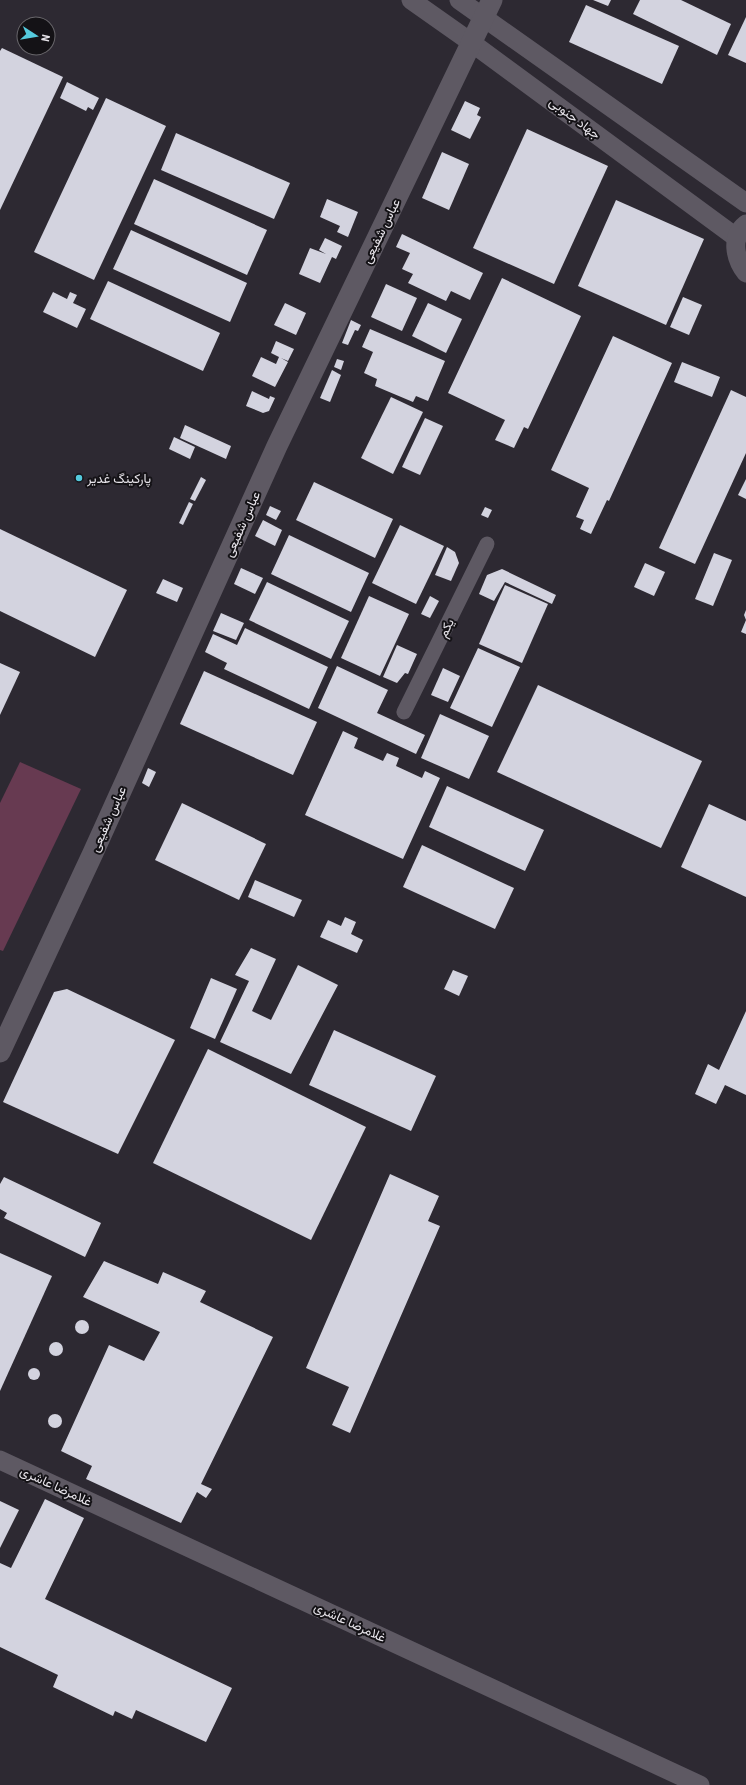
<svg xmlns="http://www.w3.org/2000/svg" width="746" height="1785" font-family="'Roboto Condensed',Vazirmatn,sans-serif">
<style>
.green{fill:#673a51}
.building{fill:#d3d3df}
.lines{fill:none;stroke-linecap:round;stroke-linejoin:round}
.minor{stroke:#5e5963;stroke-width:15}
.tertiary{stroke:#5e5963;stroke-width:19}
.secondary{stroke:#5e5963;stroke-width:21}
.poi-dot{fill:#54cadd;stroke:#141216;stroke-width:1.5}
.labels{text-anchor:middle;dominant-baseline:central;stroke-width:4;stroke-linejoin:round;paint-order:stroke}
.street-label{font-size:13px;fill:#e7e4ea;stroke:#141216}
.poi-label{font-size:13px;fill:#e7e4ea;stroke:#141216;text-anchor:start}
</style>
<rect width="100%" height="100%" fill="#2d2932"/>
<polygon class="green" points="20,762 81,789 3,951 0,950 0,803"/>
<g class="building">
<polygon points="593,0 611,0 608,6"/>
<polygon points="640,0 681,0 731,24 717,55 633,14"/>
<polygon points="586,5 679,46 662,84 569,42"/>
<polygon points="746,17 746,63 728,55"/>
<polygon points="2,48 63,77 0,210 0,51"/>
<polygon points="67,82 99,98 93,110 88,107 86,111 60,98"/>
<polygon points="106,98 166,126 94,280 34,252"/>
<polygon points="465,101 480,108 477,115 481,117 470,139 451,130"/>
<polygon points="527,129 608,166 554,284 473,248"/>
<polygon points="176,133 290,183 274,219 161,170"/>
<polygon points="442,152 469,164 449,210 422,198"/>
<polygon points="154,179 267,230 247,275 134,224"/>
<polygon points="327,199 358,212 348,237 337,232 340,226 320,217"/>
<polygon points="616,200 704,239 666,325 578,286"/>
<polygon points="131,230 247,283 230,322 113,269"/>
<polygon points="402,234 483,273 470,300 451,291 446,301 408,283 413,274 402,269 410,253 396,247"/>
<polygon points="325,238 342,246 336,259 332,257 320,283 299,274 310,248 326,254 319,250"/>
<polygon points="502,278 581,316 528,429 524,427 514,448 495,440 505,420 448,393"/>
<polygon points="108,281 220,333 203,371 90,319"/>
<polygon points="386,284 417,298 402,331 371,317"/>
<polygon points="53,292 67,299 70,292 77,295 73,303 86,309 77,328 43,312"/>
<polygon points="683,297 702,305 689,335 670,327"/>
<polygon points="285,303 306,313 296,335 274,325"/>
<polygon points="428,303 462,319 446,353 412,336"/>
<polygon points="351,320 361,325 358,331 355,330 348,345 342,343"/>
<polygon points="370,329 445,361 428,401 416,396 413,402 375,386 377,379 364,373 373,352 362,347"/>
<polygon points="613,336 672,363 609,501 607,500 591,534 580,529 584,520 576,517 589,488 551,470"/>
<polygon points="276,341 294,349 288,361 281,358 288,362 275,387 252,376 261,357 276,364 279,357 271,353"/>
<polygon points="337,359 344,361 341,370 334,367"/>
<polygon points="682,362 720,377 712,397 674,382"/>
<polygon points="332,370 341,375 330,402 320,398"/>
<polygon points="731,390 746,397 746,453 695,564 659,548"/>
<polygon points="252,391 269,399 270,396 275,398 269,411 263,413 246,406"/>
<polygon points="391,397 423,412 393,474 361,458"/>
<polygon points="425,418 443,426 420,475 402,467"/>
<polygon points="185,425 231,446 226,459 180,438"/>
<polygon points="174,437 195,447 190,459 169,449"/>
<polygon points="201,477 206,480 195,501 190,499"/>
<polygon points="746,479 746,499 738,495"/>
<polygon points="314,482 393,519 375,558 296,520"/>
<polygon points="189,502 193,504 183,525 179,523"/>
<polygon points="270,506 281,511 276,520 266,515"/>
<polygon points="485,507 492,510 488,518 481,515"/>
<polygon points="263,520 282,530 275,546 255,536"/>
<polygon points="400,525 444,546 416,604 372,583"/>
<polygon points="0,529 127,590 95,657 0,611"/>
<polygon points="289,535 369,573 351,612 271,574"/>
<polygon points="447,547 455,552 459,563 451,581 435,575"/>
<polygon points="714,553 732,560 713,606 695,599"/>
<polygon points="645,563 665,572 654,596 634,587"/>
<polygon points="241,568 263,578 255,594 234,584"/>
<polygon points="502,569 556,595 552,604 505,582 494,601 479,594 487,575"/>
<polygon points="163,579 183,588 177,602 156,593"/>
<polygon points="267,582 349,621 331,659 249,620"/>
<polygon points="505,585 548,604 522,663 479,644"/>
<polygon points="369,596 409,614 380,676 341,658"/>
<polygon points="430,596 439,601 430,618 421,614"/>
<polygon points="746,610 746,634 741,632 746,620 744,615"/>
<polygon points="221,613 244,623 236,640 213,631"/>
<polygon points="245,628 328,667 309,709 224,669 227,663 205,652 213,634 237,645"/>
<polygon points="397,645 417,654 408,674 405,673 397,683 383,677"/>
<polygon points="478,648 520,667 492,727 450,708"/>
<polygon points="0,663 20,672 0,715"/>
<polygon points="337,666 388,690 377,713 425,735 416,754 318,708"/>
<polygon points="443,668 460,676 448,702 431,695"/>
<polygon points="204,671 317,722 293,775 180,724"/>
<polygon points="538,685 702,761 661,848 497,772"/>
<polygon points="440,714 489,736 469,779 421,758"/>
<polygon points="343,731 358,738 354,748 383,761 387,753 399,758 396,766 422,778 425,771 440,778 403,859 305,815"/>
<polygon points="148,768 156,772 149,787 142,783"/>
<polygon points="447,786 544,830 525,871 429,827"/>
<polygon points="182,803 266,844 239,900 155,860"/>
<polygon points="709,804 746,821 746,897 681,867"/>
<polygon points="422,845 514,888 495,929 403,887"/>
<polygon points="255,880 302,900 294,917 248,897"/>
<polygon points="345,917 356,922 351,934 363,940 357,953 320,937 328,920 341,926"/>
<polygon points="251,948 276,959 252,1011 271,1020 298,965 338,985 291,1074 220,1042 249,981 235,975"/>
<polygon points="453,970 468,976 459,996 444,989"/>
<polygon points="211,978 237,989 215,1039 190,1028"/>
<polygon points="67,989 175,1040 118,1154 3,1102 54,992"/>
<polygon points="746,1011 746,1095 725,1085 716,1104 695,1094 708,1064 719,1070"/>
<polygon points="334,1030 436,1076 411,1131 309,1085"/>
<polygon points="208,1049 366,1127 311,1240 153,1163"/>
<polygon points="390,1174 439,1196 428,1221 440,1226 350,1433 332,1425 349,1387 306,1368"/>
<polygon points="4,1177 101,1223 85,1257 4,1218 7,1213 0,1209 0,1184"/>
<polygon points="0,1253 52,1276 0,1391"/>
<polygon points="104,1261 158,1284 163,1272 206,1291 200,1302 273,1337 201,1484 212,1489 206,1498 197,1492 181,1523 86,1479 92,1466 61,1451 109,1345 144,1361 160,1332 83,1297"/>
<circle cx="82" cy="1327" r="7"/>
<circle cx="56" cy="1349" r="7"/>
<circle cx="34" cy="1374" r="6"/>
<circle cx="55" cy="1421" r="7"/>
<polygon points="45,1499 84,1518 45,1599 232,1688 206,1742 136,1710 132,1719 115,1711 113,1716 53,1687 58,1675 0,1647 0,1563 11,1568"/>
<polygon points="0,1501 19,1510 0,1548"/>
</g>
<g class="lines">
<polyline class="minor" points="404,712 487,544"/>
<g class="tertiary">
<polyline points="411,0 472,43 737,238"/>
<polyline points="459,0 746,203"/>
<path d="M 746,224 C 730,237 735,259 746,273"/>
<polyline points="0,1460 700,1785"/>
</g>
<polyline class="secondary" points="0,1052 93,853 277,446 492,0"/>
</g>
<circle class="poi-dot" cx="79" cy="478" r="4"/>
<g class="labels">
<g class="street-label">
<text transform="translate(575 118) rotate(37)">جهاد جنوبی</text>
<text transform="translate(381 231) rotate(-64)">عباس شفیعی</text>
<text transform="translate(242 524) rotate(-66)">عباس شفیعی</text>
<text transform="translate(446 628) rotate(-64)">یکم</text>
<text transform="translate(108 819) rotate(-66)">عباس شفیعی</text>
<text transform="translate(56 1486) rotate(25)">غلامرضا عاشری</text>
<text transform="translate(350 1622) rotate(25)">غلامرضا عاشری</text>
</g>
<g class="poi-label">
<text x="87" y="478">پارکینگ غدیر</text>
</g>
</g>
<g transform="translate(36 36) rotate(102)"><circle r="19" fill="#141216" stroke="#68666b"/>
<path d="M0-3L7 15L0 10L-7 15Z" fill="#54cadd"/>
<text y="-6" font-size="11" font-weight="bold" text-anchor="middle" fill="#e7e4ea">N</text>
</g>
</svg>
